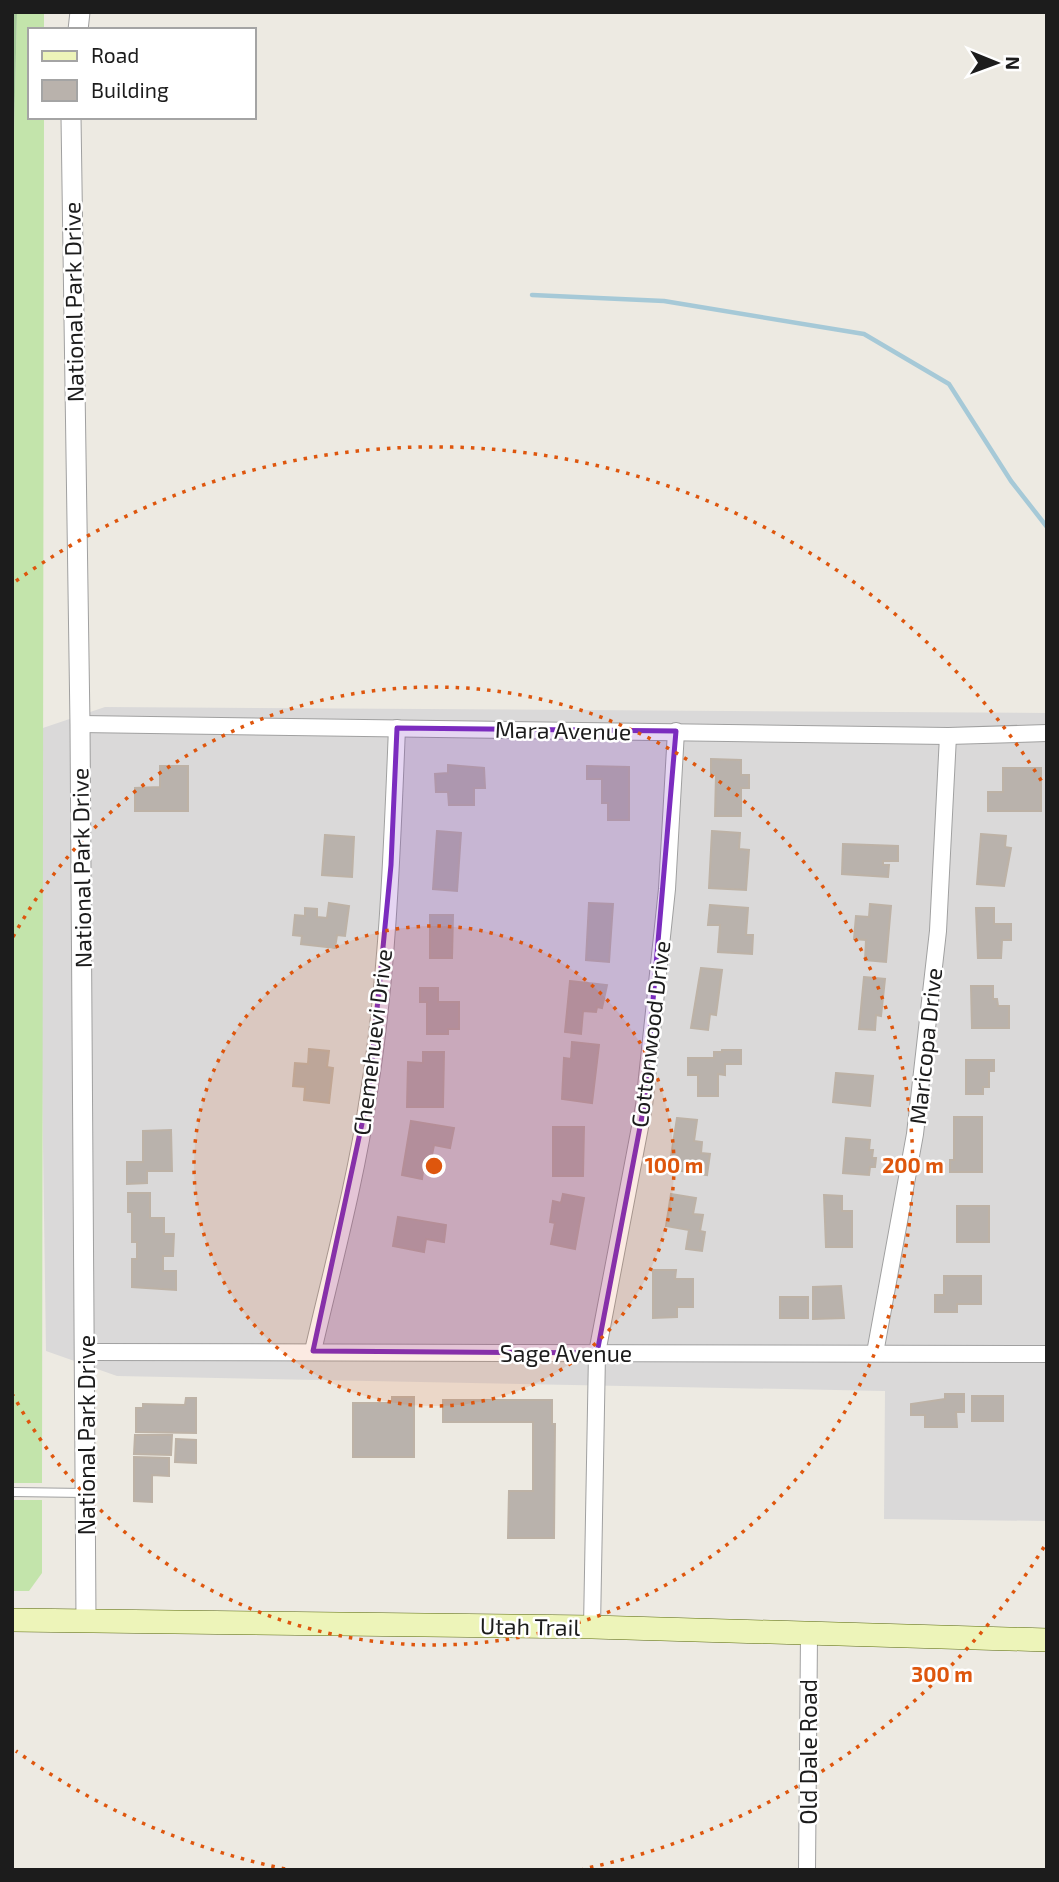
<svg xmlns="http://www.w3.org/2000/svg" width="1059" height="1882" font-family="'Exo 2',sans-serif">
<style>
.residential{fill:#dad9d9}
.grass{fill:#c3e4ab}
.forest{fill:#a5c99a}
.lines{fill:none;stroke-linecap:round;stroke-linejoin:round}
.stream{stroke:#a6c9d7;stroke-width:4.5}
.building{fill:#b9b2ac;stroke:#bdb2a6;stroke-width:2}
.service-casing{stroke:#a0a0a0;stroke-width:10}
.minor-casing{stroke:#a0a0a0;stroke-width:18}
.tertiary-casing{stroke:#a0a0a0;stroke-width:21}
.secondary-casing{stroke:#59690d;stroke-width:24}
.service{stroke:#fff;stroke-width:8}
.minor{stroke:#fff;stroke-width:16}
.tertiary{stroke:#fff;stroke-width:19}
.secondary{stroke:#edf4b9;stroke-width:23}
.marked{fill:#7b2cbf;fill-opacity:0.2;stroke:#7b2cbf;stroke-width:5;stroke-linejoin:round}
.ring{fill:none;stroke:#de560d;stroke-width:3.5;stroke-dasharray:3.5 7}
.labels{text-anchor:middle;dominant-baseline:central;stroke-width:5;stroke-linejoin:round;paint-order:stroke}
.street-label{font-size:23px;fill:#1c1c1c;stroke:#fff}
.centre{fill:#de560d;stroke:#fff;stroke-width:3.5}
.ring-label{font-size:21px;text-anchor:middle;font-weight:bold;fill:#de560d;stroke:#fff;stroke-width:5;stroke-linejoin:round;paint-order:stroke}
</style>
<rect width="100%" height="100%" fill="#edeae2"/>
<polygon class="residential" points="105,707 1047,713 1047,1521 884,1519 885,1391 117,1376 46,1351 37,730"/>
<g class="grass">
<polygon points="17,12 44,12 44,30 30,30 30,117 44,117 42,1483 12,1483 12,213"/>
<polygon points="12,1500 42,1500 42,1573 29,1591 12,1591"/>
</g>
<polygon class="forest" points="12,12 17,12 12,213"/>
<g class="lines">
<polyline class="stream" points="532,295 664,301 864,334 949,384 1011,481 1047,527"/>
</g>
<g class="building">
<polygon points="711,759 741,760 741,775 749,775 749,788 741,788 741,816 715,816 716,775 711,775"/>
<polygon points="448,765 484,768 485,788 474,788 474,805 449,805 448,792 436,792 435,774 448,773"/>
<polygon points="160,766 188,766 188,811 135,811 135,788 160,787"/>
<polygon points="587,766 629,767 629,820 608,820 608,803 602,803 602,779 587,779"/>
<polygon points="1003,768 1041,768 1041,811 988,811 988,792 1003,792"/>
<polygon points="437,831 461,833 457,891 433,889"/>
<polygon points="712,831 740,833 739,849 749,850 746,890 709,888"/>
<polygon points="981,834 1006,836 1005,847 1011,848 1004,886 977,884"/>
<polygon points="325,835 354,837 352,877 322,875"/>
<polygon points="843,844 898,846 898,861 883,861 883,865 889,865 888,877 842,874"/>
<polygon points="329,903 349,906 345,936 337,935 335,948 301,944 302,936 293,935 295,915 305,916 305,908 317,909 317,917 327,918"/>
<polygon points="589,903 613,904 609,962 586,960"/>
<polygon points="870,904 891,906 886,962 865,960 866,940 854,939 856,916 869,917"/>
<polygon points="710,905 748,908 746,935 753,935 752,954 718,952 720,925 708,925"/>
<polygon points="976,908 994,908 994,924 1011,924 1011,940 1002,940 1001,958 978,958"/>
<polygon points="430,915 453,915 452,958 430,958"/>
<polygon points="701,968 722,970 716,1015 710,1014 708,1030 691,1028"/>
<polygon points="864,977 885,979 881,1016 876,1015 875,1030 859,1029"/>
<polygon points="570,981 607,985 602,1008 597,1007 596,1012 583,1011 581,1034 565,1032"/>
<polygon points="971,986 993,986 993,999 997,999 998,1006 1009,1006 1009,1028 972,1028"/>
<polygon points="420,988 438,988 438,1002 459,1002 459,1029 448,1029 448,1034 427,1034 427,1002 420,1002"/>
<polygon points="572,1042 599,1045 592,1103 562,1099 564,1058 571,1059"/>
<polygon points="309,1049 329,1051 327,1067 333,1068 329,1103 304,1100 305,1087 293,1086 295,1063 308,1064"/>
<polygon points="722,1050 741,1050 741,1064 725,1064 725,1075 718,1074 718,1096 698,1096 698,1075 688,1075 688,1058 714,1058 714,1052 722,1052"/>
<polygon points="423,1052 444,1052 443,1107 407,1107 408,1062 423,1063"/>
<polygon points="966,1060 994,1060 994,1071 989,1071 989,1087 983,1087 983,1094 966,1094"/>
<polygon points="836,1073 873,1076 870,1106 833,1102"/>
<polygon points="954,1117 982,1117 982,1172 950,1172 950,1160 954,1160"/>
<polygon points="677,1118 697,1120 694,1141 702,1142 701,1153 710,1154 707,1175 669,1169"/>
<polygon points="411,1121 454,1128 450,1148 434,1145 430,1165 424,1164 422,1179 402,1175"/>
<polygon points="553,1127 584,1127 583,1176 553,1176"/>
<polygon points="171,1130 172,1171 147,1171 147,1183 127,1184 127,1162 143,1162 143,1131"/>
<polygon points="846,1138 870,1140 869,1150 873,1150 872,1158 876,1158 875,1167 870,1167 869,1175 843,1173"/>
<polygon points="128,1193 150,1193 150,1218 164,1218 164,1234 174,1234 173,1256 163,1256 163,1271 176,1271 176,1290 132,1287 132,1259 137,1259 137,1242 132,1242 132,1212 128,1212"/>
<polygon points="563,1194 584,1198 575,1249 551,1244 555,1223 550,1222 553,1201 561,1203"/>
<polygon points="671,1194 696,1198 693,1214 703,1215 700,1231 705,1232 702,1251 686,1249 689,1230 666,1226"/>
<polygon points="824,1195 842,1196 842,1211 852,1211 852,1247 826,1247"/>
<rect x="957" y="1206" width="32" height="36"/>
<polygon points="398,1217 446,1225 444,1242 426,1239 424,1252 393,1246"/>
<polygon points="653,1270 676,1270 675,1279 693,1279 693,1307 677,1307 677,1317 653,1318"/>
<polygon points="944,1276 981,1276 981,1304 957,1304 957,1312 935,1312 935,1295 944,1295"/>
<polygon points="841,1286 844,1318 813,1319 813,1287"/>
<rect x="780" y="1297" width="28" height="21"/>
<polygon points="945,1394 964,1394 964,1412 956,1412 957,1427 925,1427 925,1415 911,1415 911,1404 945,1399"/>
<rect x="972" y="1396" width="31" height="25"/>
<polygon points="392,1397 414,1397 414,1457 353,1457 353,1403 392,1403"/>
<polygon points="186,1398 196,1398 196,1433 136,1432 136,1408 143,1408 143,1404 185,1405"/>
<polygon points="443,1400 552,1400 552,1424 555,1424 554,1538 508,1538 509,1491 533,1491 533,1422 443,1422"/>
<polygon points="135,1435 172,1435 171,1455 134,1454"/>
<polygon points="176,1439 196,1440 196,1463 175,1462"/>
<polygon points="134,1457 169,1458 169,1476 152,1475 152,1502 134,1501"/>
</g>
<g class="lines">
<g class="service-casing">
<polyline id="service" points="12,1492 85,1493"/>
</g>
<g class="minor-casing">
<g id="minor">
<polyline points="80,724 948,736 1047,733"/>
<path d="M 313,1351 C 333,1265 356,1180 369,1092 C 388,972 392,849 397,728"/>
<polyline points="86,1352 1047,1354"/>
<polyline points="875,1353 915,1134 938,931 948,736"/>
<polyline points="592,1627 597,1353 644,1106 667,889 676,731"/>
<polyline points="807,1870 809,1634"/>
</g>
</g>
<g class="tertiary-casing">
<g id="tertiary">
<polyline points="78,30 80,12"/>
<polyline points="71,117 80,724 86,1620"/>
</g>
</g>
<g class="secondary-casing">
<polyline id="secondary" points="12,1620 592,1627 1047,1640"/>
</g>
<use href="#service" class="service"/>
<use href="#minor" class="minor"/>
<use href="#tertiary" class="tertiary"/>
<use href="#secondary" class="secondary"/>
</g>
<path class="marked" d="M 397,728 L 676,731 L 644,1106 L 597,1353 L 313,1351 L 369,1091 L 391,865 Z"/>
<circle cx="434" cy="1166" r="240" fill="#de560d" fill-opacity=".12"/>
<g class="ring">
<circle cx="434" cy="1166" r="240"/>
<path d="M13 937A479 479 0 1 1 13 1395"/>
<path d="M1044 1547A719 719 0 0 1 583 1869M285 1869A719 719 0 0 1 16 1751M16 581A719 719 0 0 1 1044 785"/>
</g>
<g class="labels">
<g class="street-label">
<text transform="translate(73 302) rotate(-91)">National Park Drive</text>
<text transform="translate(563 730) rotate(1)">Mara Avenue</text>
<text transform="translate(81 868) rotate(-91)">National Park Drive</text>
<text transform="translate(650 1034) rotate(-83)">Cottonwood Drive</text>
<text transform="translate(372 1042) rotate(-83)">Chemehuevi Drive</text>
<text transform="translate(925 1046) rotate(-84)">Maricopa Drive</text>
<text x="566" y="1353">Sage Avenue</text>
<text transform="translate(86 1435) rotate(-90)">National Park Drive</text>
<text transform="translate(530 1626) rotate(1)">Utah Trail</text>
<text transform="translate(808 1752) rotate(-90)">Old Dale Road</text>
</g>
</g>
<circle cx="434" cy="1166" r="10" class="centre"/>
<g class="ring-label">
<text x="674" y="1173">100 m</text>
<text x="913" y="1173">200 m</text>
<text x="942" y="1682">300 m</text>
</g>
<rect width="1059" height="1882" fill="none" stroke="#1c1c1c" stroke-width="28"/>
<rect x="28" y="28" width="228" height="91" fill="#ffffff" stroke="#a4a4a4" stroke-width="2"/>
<rect x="42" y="51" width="35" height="10" fill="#edf4b9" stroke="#a4a4a4" stroke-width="2"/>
<text x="91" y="63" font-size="21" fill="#1c1c1c">Road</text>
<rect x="42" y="80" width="35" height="21" fill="#b9b2ac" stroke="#a4a4a4" stroke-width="2"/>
<text x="91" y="98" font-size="21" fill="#1c1c1c">Building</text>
<g transform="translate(996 63) rotate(91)" stroke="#ffffff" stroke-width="5" paint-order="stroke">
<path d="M0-5L12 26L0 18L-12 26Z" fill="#1c1c1c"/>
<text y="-10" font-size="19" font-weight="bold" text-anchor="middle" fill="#1c1c1c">N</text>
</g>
</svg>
